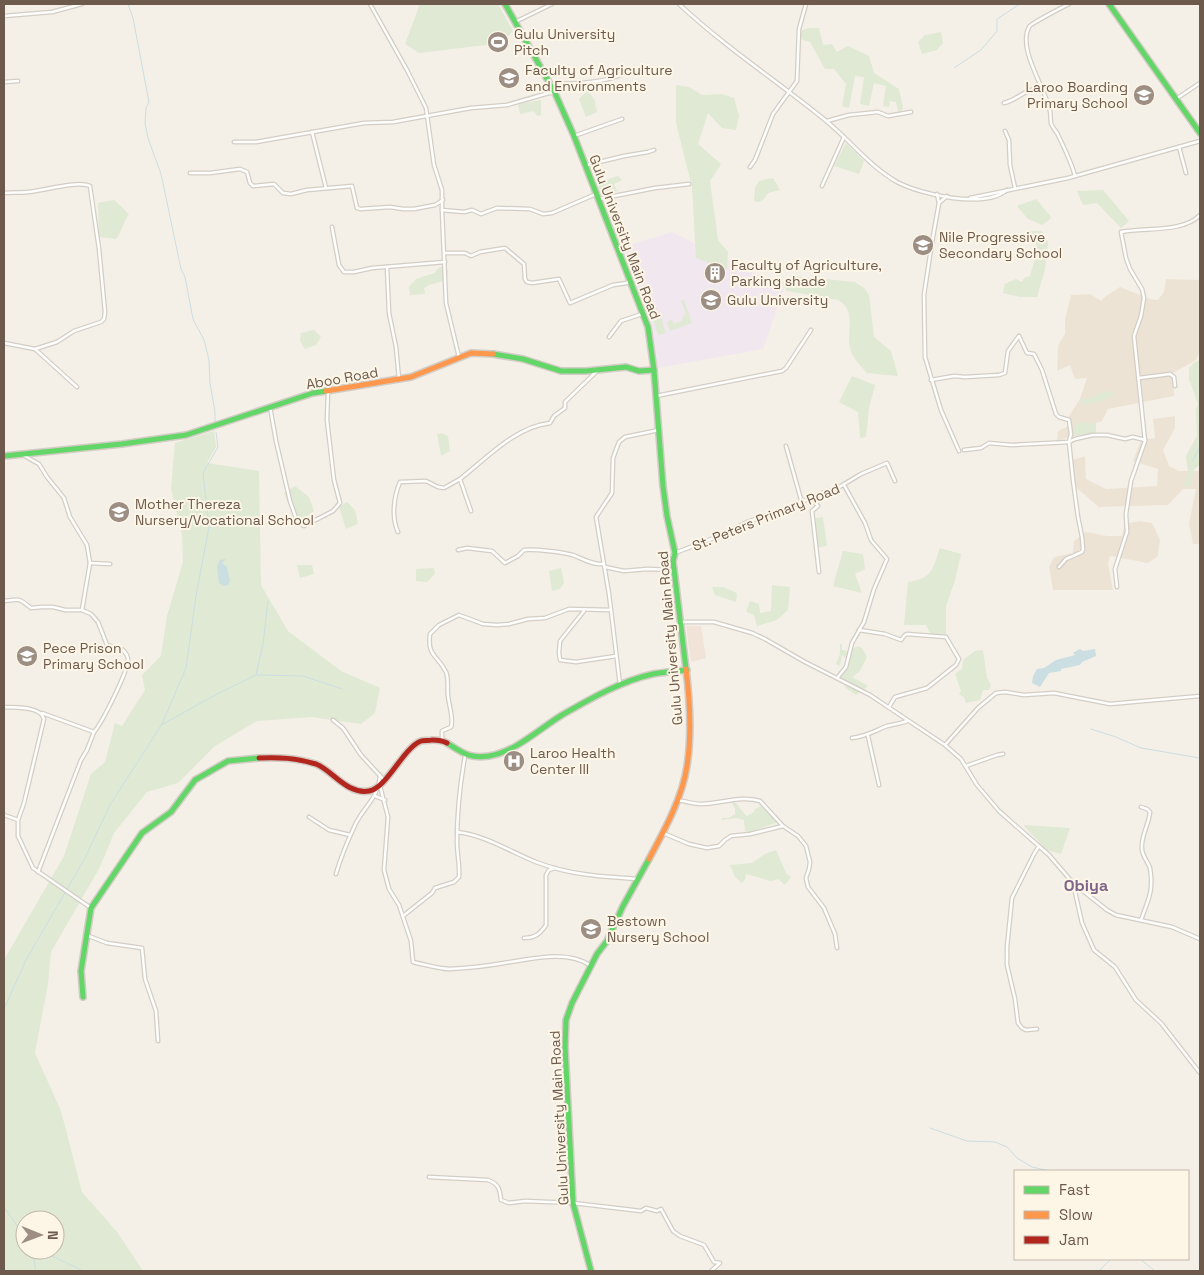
<svg xmlns="http://www.w3.org/2000/svg" width="1204" height="1275" font-family="'Space Grotesk',sans-serif">
<style>
.residential{fill:#ede3d5}
.commercial{fill:#f1e3d8}
.education{fill:#f1e7ef}
.green{fill:#dfe9d3;fill-rule:evenodd}
.water{fill:#cbdee2}
.lines{fill:none;stroke-linecap:round;stroke-linejoin:round}
.stream{stroke:#cbdee2;stroke-width:1}
.street-casing{stroke:#d3cdc6;stroke-width:5}
.fast-casing{stroke:#d2ccc4;stroke-width:8}
.slow-casing{stroke:#d2ccc4;stroke-width:8}
.jam-casing{stroke:#d2ccc4;stroke-width:8}
.street{stroke:#fdfdfb;stroke-width:2.5}
.fast{stroke:#63d668;stroke-width:5}
.slow{stroke:#ff974d;stroke-width:5}
.jam{stroke:#b3261e;stroke-width:5}
.labels{text-anchor:middle;dominant-baseline:central;stroke-width:4;stroke-linejoin:round;paint-order:stroke}
.poi-label{font-size:14px;fill:#6d5a4c;stroke:#fdf6e7;text-anchor:start}
.street-label{font-size:14px;fill:#6d5a4c;stroke:#fdf6e7}
.quarter-label{font-size:16px;font-weight:bold;fill:#7f648a;stroke:#fdf6e7}
</style>
<rect width="100%" height="100%" fill="#f4f0e7"/>
<g class="residential">
<polygon points="1166,279 1200,280 1200,350 1196,360 1173,373 1174,396 1108,409 1102,421 1096,423 1096,433 1075,435 1057,441 1058,431 1068,426 1069,416 1080,399 1087,378 1075,379 1070,365 1057,371 1058,346 1065,334 1065,319 1071,295 1090,294 1101,301 1106,296 1120,287 1150,299 1158,300 1164,292"/>
<polygon points="1175,416 1175,428 1163,450 1169,466 1179,471 1200,471 1200,544 1193,544 1189,523 1196,489 1183,489 1168,505 1099,507 1072,484 1070,461 1085,456 1086,479 1106,489 1157,486 1158,469 1133,461 1141,440 1155,438 1153,419"/>
<polygon points="1139,521 1152,523 1160,540 1158,556 1148,563 1110,556 1108,564 1113,590 1053,590 1049,567 1054,557 1073,553 1074,541 1086,532 1107,536 1122,536 1125,524"/>
</g>
<polygon class="commercial" points="686,626 701,626 706,658 691,662"/>
<polygon class="education" points="672,232 784,288 763,349 658,368 651,330 645,310 646,306 645,301 640,299 620,248"/>
<g class="green">
<polygon points="420,4 498,4 513,31 502,43 503,50 495,51 494,44 419,53 405,44"/>
<polygon points="809,28 819,28 823,45 832,44 837,52 848,46 869,56 874,73 899,89 903,107 901,113 898,111 896,102 890,101 889,107 883,106 886,86 874,83 869,106 860,104 864,77 855,76 849,108 842,106 846,84 834,69 825,69 810,42 800,39 800,31"/>
<polygon points="941,32 943,43 937,50 922,54 918,42 925,35"/>
<polygon points="676,85 689,87 702,95 722,94 734,98 739,116 736,130 722,128 708,113 698,144 721,164 710,181 718,240 728,252 727,269 696,258 692,187 676,123"/>
<polygon points="588,90 595,101 597,112 586,117 579,99"/>
<polygon points="541,100 541,115 537,116 534,111 520,114 518,104"/>
<polygon points="846,143 864,161 859,174 834,166"/>
<polygon points="618,176 622,180 614,184 617,191 603,197 597,183"/>
<polygon points="773,178 780,190 768,193 764,199 759,202 754,201 755,188 759,181"/>
<polygon points="1103,190 1129,221 1121,228 1097,203 1083,205 1077,191"/>
<polygon points="1036,199 1051,217 1049,220 1042,225 1028,219 1017,206"/>
<path d="M 114,200 L 129,214 C 123,223 122,231 116,239 L 99,237 L 98,203 Z"/>
<polygon points="1029,231 1042,231 1048,242 1045,269 1037,297 1020,297 1003,293 1005,284 1016,279 1022,282 1024,278 1030,276 1036,254 1036,239 1030,239"/>
<polygon points="446,265 448,272 446,280 429,285 424,288 425,294 410,295 409,287 416,279 435,273 438,268"/>
<path d="M 792,276 L 855,282 L 864,288 L 869,295 L 874,337 L 891,351 L 898,376 L 867,373 C 862,367 853,358 851,351 C 845,333 858,311 838,300 L 787,291 L 782,283 Z"/>
<polygon points="684,300 692,323 670,331 667,322 672,320 674,324 682,321 683,316 686,314 681,301"/>
<polygon points="654,304 663,321 662,322 666,333 659,335 656,330 649,306"/>
<polygon points="314,330 321,337 316,345 305,349 300,341 301,333"/>
<polygon points="1200,360 1200,460 1199,466 1194,469 1190,486 1185,487 1184,486 1188,473 1186,456 1197,436 1196,410 1198,404 1189,379 1189,368 1195,362"/>
<polygon points="852,376 875,385 869,408 866,437 860,438 858,412 839,402"/>
<polygon points="1102,391 1113,392 1114,396 1096,403 1081,405 1080,399 1092,398"/>
<polygon points="1078,423 1096,423 1096,433 1073,436 1073,427"/>
<path d="M 214,431 L 216,447 L 207,463 L 259,471 L 261,585 L 288,631 L 341,671 L 380,688 L 375,713 L 361,724 L 312,717 L 257,721 L 215,746 L 178,783 L 147,792 L 114,833 L 100,867 L 51,952 L 48,984 L 35,1053 L 61,1111 L 82,1192 L 117,1232 L 143,1271 L 4,1271 L 4,960 L 64,856 L 91,774 L 105,762 L 115,723 L 122,726 L 145,690 L 142,675 L 161,656 L 167,616 L 183,562 L 182,535 L 171,489 L 175,443 ZM 25,1220 L 55,1220 L 55,1250 L 25,1250 Z"/>
<polygon points="442,433 448,436 450,451 441,456 437,434"/>
<polygon points="295,486 309,497 314,511 301,521 289,505 284,493"/>
<polygon points="347,502 355,510 358,524 346,529 339,507"/>
<polygon points="823,517 827,546 815,548 811,519"/>
<path d="M 940,548 L 961,554 L 955,580 L 946,606 L 946,634 L 931,635 L 926,625 L 904,625 L 908,582 C 933,578 932,570 940,548 Z"/>
<polygon points="843,551 863,554 865,569 855,574 862,593 833,586"/>
<polygon points="297,565 312,565 314,574 300,578"/>
<polygon points="434,568 435,574 427,582 416,581 416,569"/>
<polygon points="561,568 564,583 560,589 552,591 549,571"/>
<polygon points="772,585 790,587 788,610 777,620 757,626 754,615 746,612 750,601 759,604 760,613 771,611"/>
<polygon points="712,587 723,587 737,593 736,602 715,595"/>
<polygon points="840,644 842,644 842,650 848,651 858,646 862,648 867,657 860,671 852,677 868,686 856,695 846,688 838,671 846,671 850,661 842,655 840,666 836,664 840,654"/>
<polygon points="983,650 987,678 991,685 989,690 983,690 980,700 966,703 964,697 959,694 961,691 955,674 962,669 963,660 975,651"/>
<path d="M 731,801 C 739,802 741,812 747,816 L 754,812 L 755,809 L 761,806 L 778,822 L 750,832 L 745,831 L 744,820 L 737,818 L 721,820 L 722,818 L 729,818 L 735,814 L 735,809 Z"/>
<path d="M 1024,825 L 1070,828 L 1061,854 L 1044,849 C 1039,840 1030,834 1024,825 Z"/>
<polygon points="776,850 786,873 791,877 785,885 778,879 771,881 746,874 745,880 742,883 735,877 730,865 752,863 765,854"/>
</g>
<g class="water">
<polygon points="226,559 222,563 227,567 230,582 228,585 224,586 219,583 217,567 220,560"/>
<polygon points="1080,649 1083,651 1095,649 1096,656 1082,662 1080,665 1061,669 1061,671 1049,673 1040,687 1032,683 1033,676 1037,669 1044,668 1056,660 1075,655 1073,653"/>
</g>
<g class="lines">
<g class="stream">
<polyline points="128,4 133,18 149,102 146,108 145,123 148,138 161,174 181,269 185,277 193,319 204,340 209,360 210,383 215,412 215,424"/>
<polyline points="954,68 981,50 997,31 997,19 1020,4"/>
<polyline points="1193,460 1200,447"/>
<polyline points="257,675 303,676 342,689"/>
<polyline points="163,724 219,693 256,675 263,644 268,601"/>
<polyline points="1091,729 1116,737 1141,748 1200,758"/>
<polyline points="4,1009 26,960 85,858 110,805 162,724 186,668 196,596 209,527 203,473 218,447 216,432"/>
<polyline points="930,1128 967,1141 995,1142 1007,1147 1017,1158 1032,1167 1050,1171"/>
<polyline points="4,1207 25,1237"/>
<polyline points="32,1250 36,1271"/>
<polyline points="40,1250 83,1271"/>
<polyline points="1140,1259 1155,1271"/>
<polyline points="1099,1271 1111,1259"/>
</g>
<g class="street-casing">
<g id="street">
<polyline points="370,4 407,70 426,108 434,165 442,190 442,210 464,212 472,210 481,214 497,208 530,209 543,214 552,213 596,194"/>
<path d="M 679,4 C 725,47 777,81 825,120 C 850,140 869,166 897,182 C 922,195 984,209 1007,190"/>
<path d="M 1069,4 C 1063,7 1030,24 1029,27 C 1017,49 1046,89 1050,111 C 1051,115 1050,119 1051,123 C 1052,127 1055,130 1057,133 C 1064,147 1071,161 1075,176"/>
<polyline points="4,16 52,12 82,4"/>
<polyline points="515,22 552,4"/>
<polyline points="4,82 18,81"/>
<path d="M 551,84 C 572,84 611,83 628,71"/>
<polyline points="1176,99 1200,83"/>
<path d="M 1004,103 C 1013,101 1020,95 1028,91 C 1033,89 1036,90 1040,87"/>
<polyline points="827,121 849,115 878,112 888,116 911,112"/>
<polyline points="1005,131 1009,140 1010,165 1015,188"/>
<polyline points="312,132 326,188"/>
<polyline points="574,136 622,119"/>
<polyline points="234,142 256,142 364,123 393,122 471,108 507,105 549,93 555,93"/>
<polyline points="1179,147 1186,173"/>
<polyline points="587,165 624,156 648,152 654,150"/>
<polyline points="750,167 755,160 773,114 797,81 799,29 806,4"/>
<polyline points="190,173 210,173 240,169 247,172 250,183 253,186 274,184 283,193 291,194 307,190 352,186 357,208 360,209 390,207 403,209 414,209 435,205 443,200"/>
<polyline points="822,186 844,137"/>
<path d="M 4,193 C 12,192 20,193 28,192 C 43,191 78,180 90,186 L 99,249 L 105,312 L 104,319 L 101,322 L 74,331 L 57,342 L 35,349 L 4,343"/>
<polyline points="937,194 939,203 932,242 924,295 925,357 941,410 959,451"/>
<polyline points="970,198 1068,178 1200,141"/>
<polyline points="599,199 655,188 689,184"/>
<polyline points="939,203 947,196"/>
<polyline points="442,210 446,303 459,357"/>
<polyline points="332,227 339,265 344,272 354,272 372,268 445,262"/>
<polyline points="445,253 465,253 471,256 480,252 505,248 524,264 525,279 527,282 532,283 559,279 570,303 613,285 627,283 629,280"/>
<polyline points="387,267 389,313 396,347 399,379"/>
<polyline points="609,337 621,321 642,314"/>
<polyline points="35,349 77,387"/>
<polyline points="1139,378 1170,374 1174,377 1175,386"/>
<polyline points="931,380 954,376 965,377 999,375 1005,373 1008,351 1019,336 1027,353 1034,354 1042,370 1056,414 1059,417 1069,420 1071,434 1069,442 1073,480 1078,517 1082,537 1083,549 1082,552 1066,559 1059,567"/>
<polyline points="656,396 782,371 786,368 811,330"/>
<polyline points="270,407 276,441 290,501 296,518 298,522 304,526 333,511 340,503 334,480 327,420 328,391"/>
<polyline points="786,446 802,503"/>
<polyline points="964,450 981,448 989,443 1011,445 1069,442 1075,439 1093,435 1107,435 1125,439 1133,437 1145,440"/>
<polyline points="23,455 39,464 47,477 64,498 70,517 87,545 90,563 82,610"/>
<polyline points="460,479 471,511"/>
<polyline points="812,499 818,506 812,511 819,572"/>
<path d="M 398,532 C 391,517 394,496 400,482 L 426,481 L 438,487 L 444,488 L 460,479 C 487,458 515,427 550,423 L 554,416 L 565,408 L 565,402 L 597,371"/>
<path d="M 458,550 L 467,548 L 492,551 L 505,563 L 518,556 L 524,550 C 536,549 561,552 573,555 C 583,559 593,565 603,564"/>
<polyline points="675,553 724,534 747,522 785,509 822,493 836,489 861,474 887,463 895,481"/>
<polyline points="90,563 110,564"/>
<polyline points="605,567 624,571 647,569 673,570"/>
<path d="M 1117,587 L 1115,569 L 1127,532 L 1126,514 L 1131,481 L 1145,441 L 1134,336 L 1141,316 L 1144,298 L 1142,289 L 1130,269 L 1126,258 L 1121,232 C 1145,227 1183,233 1200,215"/>
<path d="M 4,601 C 21,599 18,598 31,608 L 42,607 L 53,607 L 65,610 L 82,610 L 91,614 L 98,622 L 107,645 L 123,650 C 126,653 128,656 128,660 C 128,671 102,723 94,732 L 42,713"/>
<polyline points="584,611 560,641 559,653 560,660 576,662 616,656"/>
<polyline points="681,622 714,622 752,633 765,639 805,662 870,695 945,745 961,759 977,785 999,811 1049,855 1073,883 1107,910 1116,915 1172,927 1200,939"/>
<polyline points="859,630 885,634 901,640 905,635 907,634 946,637 959,659 956,665 927,688 895,697 889,707"/>
<polyline points="838,677 846,667 852,643 864,622 874,589 887,559 871,540 865,523 844,485"/>
<polyline points="620,685 609,594 596,517 612,493 613,458 619,442 625,437 659,430"/>
<path d="M 4,707 C 15,708 41,706 44,719 L 24,803 L 18,820"/>
<polyline points="333,720 343,728 361,755 384,780"/>
<polyline points="868,736 879,785"/>
<path d="M 852,738 C 868,736 874,731 887,726 C 894,724 900,724 907,721"/>
<path d="M 442,740 L 442,731 L 451,727 C 454,719 449,706 448,696 C 447,689 449,679 446,672 C 438,655 427,657 430,634 L 439,625 L 459,615 L 483,624 L 497,625 L 509,624 L 528,619 L 545,618 L 569,609 L 611,610"/>
<polyline points="945,745 978,708 996,693 1005,692 1024,695 1054,693 1110,704 1200,696"/>
<polyline points="966,766 997,755 1003,754"/>
<path d="M 380,786 L 388,817 L 384,870 L 389,889 L 399,905 L 411,941 L 413,962 C 425,965 442,969 450,969 C 468,968 487,966 504,963 C 531,959 568,949 591,966"/>
<polyline points="375,796 385,800"/>
<path d="M 677,800 C 685,801 693,804 701,804 C 720,804 741,795 760,801 L 783,826"/>
<path d="M 1141,807 L 1147,809 L 1150,812 C 1149,825 1140,837 1142,850 C 1143,857 1148,862 1150,868 C 1154,891 1148,900 1141,920"/>
<polyline points="4,815 18,820 18,836 33,868 91,908"/>
<polyline points="309,817 329,830 350,835"/>
<path d="M 457,832 C 485,835 511,852 536,862 C 569,875 604,877 638,879"/>
<polyline points="663,833 689,844 707,848 719,846 725,840 731,836 750,834 783,826 798,836 806,846 810,862 809,869 806,878 808,887 824,908 835,934 837,948"/>
<polyline points="38,872 81,760 87,750 94,732"/>
<path d="M 336,874 C 341,856 348,840 356,823 C 366,804 378,799 380,775"/>
<polyline points="1073,883 1082,923 1094,950 1115,967 1136,1000 1161,1023 1200,1073"/>
<path d="M 403,916 L 432,893 L 435,888 L 454,882 L 459,877 C 460,865 457,854 457,842 C 457,813 460,784 465,756"/>
<polyline points="86,935 107,943 142,948 145,979 156,1011 158,1041"/>
<path d="M 524,938 C 535,938 540,934 546,925 L 546,875 L 549,870 L 555,868"/>
<polyline points="1037,1029 1026,1030 1022,1028 1018,1023 1015,999 1007,965 1007,947 1012,898 1034,854 1039,846"/>
<path d="M 429,1177 L 488,1180 C 499,1184 500,1190 501,1200 L 509,1203 L 525,1201 L 573,1203 L 641,1211 L 646,1208 L 657,1211 L 661,1209 L 673,1231 L 680,1236 L 704,1245 L 714,1262 L 720,1263 L 711,1271"/>
</g>
</g>
<g class="fast-casing">
<g id="fast">
<polyline points="505,4 555,93 574,136 648,327 654,370 663,486 667,516 675,553 673,561 686,669"/>
<polyline points="1109,4 1200,133"/>
<polyline points="493,354 523,359 561,371 586,371 626,367 639,371 654,370"/>
<polyline points="4,456 122,444 186,435 313,393 326,391"/>
<path d="M 447,743 C 463,753 469,759 489,756 C 517,751 539,729 562,715 C 590,699 621,681 653,674 C 664,672 676,671 687,670"/>
<polyline points="83,997 81,971 91,908 142,833 171,812 195,780 228,761 259,758"/>
<polyline points="591,1271 573,1203 565,1047 566,1020 572,1003 597,954 607,941 623,906 649,859"/>
</g>
</g>
<g class="slow-casing">
<g id="slow">
<polyline points="326,391 411,377 471,353 493,354"/>
<path d="M 649,859 C 664,831 682,799 687,766 C 692,734 690,701 686,669"/>
</g>
</g>
<g class="jam-casing">
<path id="jam" d="M 259,758 C 280,757 295,758 316,764 C 332,770 347,795 369,791 C 387,788 403,748 421,741 C 424,740 429,741 432,740 C 438,740 442,740 447,743"/>
</g>
<use href="#street" class="street"/>
<use href="#fast" class="fast"/>
<use href="#slow" class="slow"/>
<use href="#jam" class="jam"/>
</g>
<defs>
<g id="stadium-disc" transform="scale(1.125)"><circle r="9.5" fill="#9c8e82" stroke="#fdf6e7"/><path d="M0-5a6.5 5 0 1 0 0 10a6.5 5 0 1 0 0-10ZM-3.5-1.8h7v3.6h-7Z" fill="#fff"/></g>
<g id="university-disc" transform="scale(1.125)"><circle r="9.5" fill="#9c8e82" stroke="#fdf6e7"/><path d="M0-5L7-2L0 1L-7-2ZM-4 1L0 2.5L4 1V4Q0 6-4 4Z" fill="#fff"/></g>
<g id="school-disc" transform="scale(1.125)"><circle r="9.5" fill="#9c8e82" stroke="#fdf6e7"/><path d="M0-5L7-2L0 1L-7-2ZM-4 1L0 2.5L4 1V4Q0 6-4 4Z" fill="#fff"/></g>
<g id="building-disc" transform="scale(1.125)"><circle r="9.5" fill="#9c8e82" stroke="#fdf6e7"/><path d="M-4-6H4V6H1V3H-1V6H-4ZM-2.5-4.3h1.7v1.8h-1.7ZM.8-4.3h1.7v1.8H.8ZM-2.5-1h1.7V.8h-1.7ZM.8-1h1.7V.8H.8Z" fill="#fff"/></g>
<g id="hospital-disc" transform="scale(1.125)"><circle r="9.5" fill="#9c8e82" stroke="#fdf6e7"/><path d="M-5-5h3v3.5h4V-5h3V5h-3V1.5h-4V5h-3Z" fill="#fff"/></g>
</defs>
<g fill-rule="evenodd">
<use href="#stadium-disc" x="498" y="42"/>
<use href="#university-disc" x="509" y="78"/>
<use href="#school-disc" x="1144" y="95"/>
<use href="#school-disc" x="923" y="245"/>
<use href="#building-disc" x="715" y="273"/>
<use href="#university-disc" x="711" y="300"/>
<use href="#school-disc" x="119" y="512"/>
<use href="#school-disc" x="27" y="656"/>
<use href="#hospital-disc" x="514" y="761"/>
<use href="#school-disc" x="591" y="929"/>
</g>
<g class="labels">
<g class="poi-label">
<text x="514" y="34">Gulu University<tspan x="514" dy="16">Pitch</tspan></text>
<text x="525" y="70">Faculty of Agriculture<tspan x="525" dy="16">and Environments</tspan></text>
<text x="1128" y="87" text-anchor="end">Laroo Boarding<tspan x="1128" dy="16">Primary School</tspan></text>
<text x="939" y="237">Nile Progressive<tspan x="939" dy="16">Secondary School</tspan></text>
<text x="731" y="265">Faculty of Agriculture,<tspan x="731" dy="16">Parking shade</tspan></text>
<text x="727" y="300">Gulu University</text>
<text x="135" y="504">Mother Thereza<tspan x="135" dy="16">Nursery/Vocational School</tspan></text>
<text x="43" y="648">Pece Prison<tspan x="43" dy="16">Primary School</tspan></text>
<text x="530" y="753">Laroo Health<tspan x="530" dy="16">Center III</tspan></text>
<text x="607" y="921">Bestown<tspan x="607" dy="16">Nursery School</tspan></text>
</g>
<g class="street-label">
<text transform="translate(625 237) rotate(69)">Gulu University Main Road</text>
<text transform="translate(342 378) rotate(-10)">Aboo Road</text>
<text transform="translate(766 517) rotate(-22)">St. Peters Primary Road</text>
<text transform="translate(670 638) rotate(-95)">Gulu University Main Road</text>
<text transform="translate(559 1118) rotate(-93)">Gulu University Main Road</text>
</g>
<g class="quarter-label">
<text x="1086" y="885">Obiya</text>
</g>
</g>
<rect width="1204" height="1275" fill="none" stroke="#6d5a4c" stroke-width="10"/>
<rect x="1014" y="1170" width="175" height="90" fill="#fdf6e7" stroke="#c3b8a9"/>
<rect x="1024" y="1186" width="25" height="8" fill="#63d668" stroke="#c3b8a9"/>
<text x="1059" y="1195" font-size="15" fill="#6d5a4c">Fast</text>
<rect x="1024" y="1211" width="25" height="8" fill="#ff974d" stroke="#c3b8a9"/>
<text x="1059" y="1220" font-size="15" fill="#6d5a4c">Slow</text>
<rect x="1024" y="1236" width="25" height="8" fill="#b3261e" stroke="#c3b8a9"/>
<text x="1059" y="1245" font-size="15" fill="#6d5a4c">Jam</text>
<g transform="translate(40 1235) rotate(91)"><circle r="24" fill="#fdf6e7" stroke="#c3b8a9"/>
<path d="M0-4L9 19L0 12L-9 19Z" fill="#9c8e82"/>
<text y="-8" font-size="14" font-weight="bold" text-anchor="middle" fill="#6d5a4c">N</text>
</g>
</svg>
